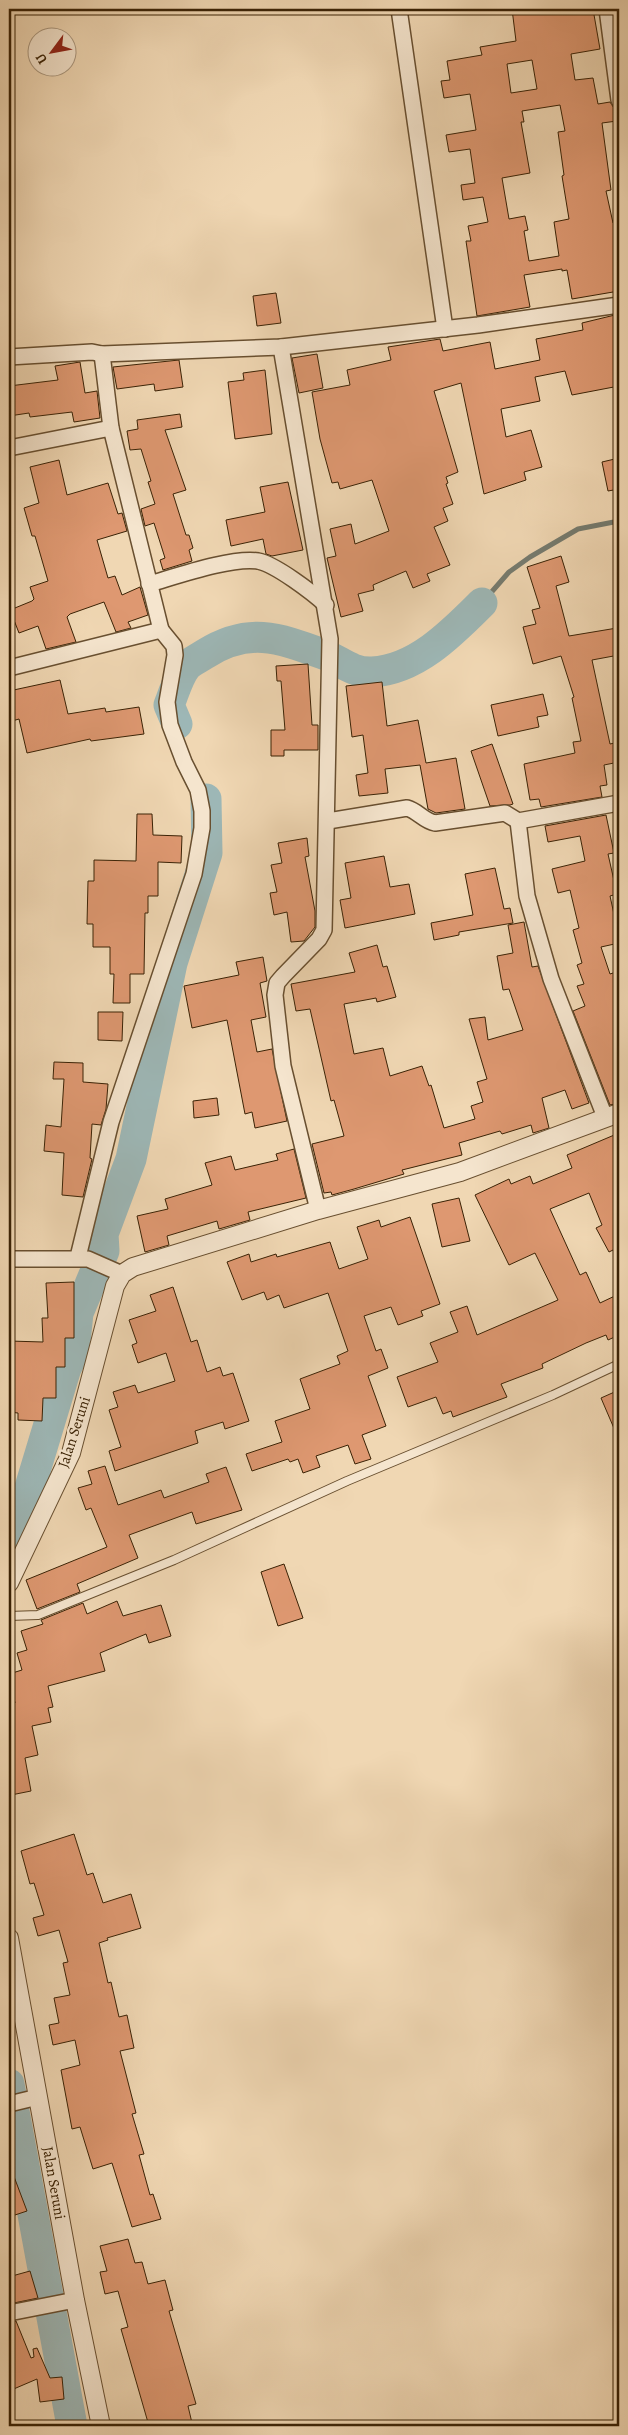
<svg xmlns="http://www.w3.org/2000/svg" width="628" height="2435" font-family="Alegreya,serif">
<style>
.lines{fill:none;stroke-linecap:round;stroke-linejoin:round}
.stream{stroke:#757b6f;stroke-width:5}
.river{stroke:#9db7b6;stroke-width:31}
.building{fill:#de9871;stroke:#3a2205;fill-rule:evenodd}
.service-casing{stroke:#684f30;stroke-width:10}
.minor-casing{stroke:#684f30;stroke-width:18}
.tertiary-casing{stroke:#684f30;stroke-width:20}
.service{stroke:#f5e5ce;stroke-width:8}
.minor{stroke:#f5e5ce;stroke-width:15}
.tertiary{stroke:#f5e5ce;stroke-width:18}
.labels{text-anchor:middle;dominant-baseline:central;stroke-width:5;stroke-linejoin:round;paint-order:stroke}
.street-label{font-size:15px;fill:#3a2205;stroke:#f5e5ce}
</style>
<rect width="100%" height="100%" fill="#f0d7b3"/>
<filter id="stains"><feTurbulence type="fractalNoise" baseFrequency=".004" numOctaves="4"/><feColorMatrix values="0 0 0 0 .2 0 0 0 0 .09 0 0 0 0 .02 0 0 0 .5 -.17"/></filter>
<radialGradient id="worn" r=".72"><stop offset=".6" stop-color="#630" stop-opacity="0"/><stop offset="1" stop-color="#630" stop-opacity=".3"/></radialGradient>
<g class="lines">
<polyline class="stream" points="482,603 509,572 530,557 578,529 619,521"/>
<g class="river">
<path d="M 177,724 L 169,705 C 174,693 178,677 186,667 C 190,662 199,658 205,654 C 248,627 277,637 323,654 C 340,660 351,673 372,672 C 416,670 452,633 482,603"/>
<polyline points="9,1557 66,1368 74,1352 78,1313 104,1251 103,1234 131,1159 172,963 207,853 206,799"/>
<polyline points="9,2084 72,2426"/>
</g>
</g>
<g class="building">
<path d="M 512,9 L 593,9 L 600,49 L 571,54 L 575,80 L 593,78 L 598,104 L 610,102 L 614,108 L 617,121 L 602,123 L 611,190 L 606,191 L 613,223 L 619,222 L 619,291 L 572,299 L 567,270 L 562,271 L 562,269 L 524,275 L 530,307 L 477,316 L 466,241 L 471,241 L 468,226 L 488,222 L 483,197 L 463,200 L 461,185 L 475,183 L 470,149 L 449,152 L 446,135 L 476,130 L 470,94 L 444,98 L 441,81 L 450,80 L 447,61 L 482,55 L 480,47 L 516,41 ZM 532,60 L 537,89 L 511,93 L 507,64 ZM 560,105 L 565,131 L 558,132 L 564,175 L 562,176 L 569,219 L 554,222 L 559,256 L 529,261 L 524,231 L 528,230 L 525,216 L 509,219 L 502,178 L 530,173 L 521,122 L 524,122 L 522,111 Z"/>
<polygon points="276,293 281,323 257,326 253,296"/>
<polygon points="619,314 619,386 572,395 565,371 535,377 540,401 501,409 506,437 531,430 542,467 524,472 526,480 484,494 461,383 434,391 458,472 446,477 448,483 446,484 453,504 443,508 448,521 434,527 450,565 427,574 430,581 413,588 406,571 373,585 374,590 358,594 363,611 341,617 327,558 336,556 330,529 351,524 355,544 389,531 372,480 340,489 338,482 332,483 320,439 312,392 350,385 347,370 391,360 388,347 440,339 443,351 490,342 495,369 540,360 536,339 583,330 582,323"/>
<polygon points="317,354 323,388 299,393 292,358"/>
<polygon points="179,360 183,387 155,391 154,384 117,389 113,367"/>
<polygon points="80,362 85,393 97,391 100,418 74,422 72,412 30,417 29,413 9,416 9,386 58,380 55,366"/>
<polygon points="265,370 272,434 235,439 228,382 244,380 243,373"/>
<polygon points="180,414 182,427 165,430 186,490 173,494 186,535 189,535 193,548 189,550 192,561 163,570 160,560 165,558 154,523 145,526 141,509 155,504 148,482 151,481 141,449 130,450 127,431 138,429 137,420"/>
<polygon points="619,458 619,489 608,491 602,462"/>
<polygon points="59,460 67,495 108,483 118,514 122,513 127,531 97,540 108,578 115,576 122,595 140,587 148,615 128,622 131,628 116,632 104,602 70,614 67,617 76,642 46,649 38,626 19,633 10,610 32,601 34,599 30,587 48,581 35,536 32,536 24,508 39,503 30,467"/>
<polygon points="288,482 303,550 272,556 266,554 263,539 231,546 226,520 265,512 260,487"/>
<polygon points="561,556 569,582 556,586 569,636 617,628 619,655 592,660 610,744 619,742 619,762 604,765 607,785 600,786 602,797 541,807 539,799 530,800 524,764 575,753 573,742 581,741 572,698 574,697 561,656 533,664 523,627 536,624 532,610 540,608 527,567"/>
<polygon points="308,664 312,725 318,725 318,750 284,750 284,756 271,756 271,730 285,730 281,681 277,681 276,666"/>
<polygon points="60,680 68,714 105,708 106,712 139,707 144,734 91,741 90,739 27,753 19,719 12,721 11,716 9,717 9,691"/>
<polygon points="382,682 387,726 418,720 426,763 456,758 465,809 436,813 428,809 420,765 385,769 388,793 359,796 356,775 368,773 363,735 352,737 346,686"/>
<polygon points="543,694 548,715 537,717 539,727 498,736 491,705"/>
<polygon points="492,744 513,804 510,805 490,806 471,751"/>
<polygon points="137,814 152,814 153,835 182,836 181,863 158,862 158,896 148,896 148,913 145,913 144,974 130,974 130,1003 113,1003 114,974 110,974 110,947 93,947 93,924 87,924 88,881 94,881 94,860 136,861"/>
<polygon points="606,815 614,853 608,854 617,894 610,896 619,937 619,943 601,947 610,974 619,971 619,1103 610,1105 573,1011 585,1006 577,986 584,984 577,965 582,963 573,930 579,928 570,890 558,893 552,869 585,861 580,836 548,842 545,826"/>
<polygon points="307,838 309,856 305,857 315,911 315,927 304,941 291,942 287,912 274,915 270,893 277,892 271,865 282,863 278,843"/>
<polygon points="384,856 390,887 409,884 415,914 345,928 340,900 351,898 345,863"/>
<polygon points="495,868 504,909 510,908 513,923 459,932 459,935 434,940 431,923 473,915 465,874"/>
<polygon points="524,922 532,967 538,966 589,1103 572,1109 565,1090 542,1098 549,1128 533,1133 531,1125 502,1134 500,1131 459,1143 462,1155 402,1170 404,1174 354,1189 332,1195 331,1192 324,1193 312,1144 344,1136 334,1100 331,1101 310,1009 296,1011 291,984 355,972 349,953 377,945 383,967 387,966 396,997 377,1002 376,998 344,1004 354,1054 383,1048 390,1076 422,1066 429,1086 431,1085 444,1128 475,1119 471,1106 483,1102 477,1082 487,1079 469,1019 485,1017 488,1040 523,1030 509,989 503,990 497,956 513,953 508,925"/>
<polygon points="263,957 267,981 260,983 266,1017 251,1020 257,1052 272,1049 287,1121 255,1128 252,1112 245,1114 227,1020 192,1028 184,986 239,975 236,962"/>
<polygon points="98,1012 123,1012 122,1041 98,1040"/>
<polygon points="54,1062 83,1063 83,1082 108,1084 106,1109 101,1125 92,1124 90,1158 92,1159 83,1197 62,1195 64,1153 44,1151 46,1125 61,1127 64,1079 53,1079"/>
<polygon points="217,1098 219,1115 194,1118 193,1101"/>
<polygon points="619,1133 619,1247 609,1252 596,1228 602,1225 589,1193 550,1209 580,1275 586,1272 600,1303 619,1294 619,1335 608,1340 606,1335 586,1343 542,1364 543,1368 501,1384 507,1397 453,1417 451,1411 443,1414 436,1397 408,1407 397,1377 438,1362 430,1343 458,1332 450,1312 467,1306 477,1335 558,1300 535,1253 509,1265 475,1195 509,1179 511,1184 530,1176 533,1184 572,1168 567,1155"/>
<polygon points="294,1149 306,1198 248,1212 250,1220 219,1229 217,1221 167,1236 169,1245 145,1252 137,1216 168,1209 165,1199 212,1185 205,1163 231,1156 235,1170 278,1160 276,1154"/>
<polygon points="459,1198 470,1241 442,1247 432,1204"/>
<polygon points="410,1217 440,1304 421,1311 423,1316 398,1325 391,1307 364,1316 376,1351 381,1349 388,1368 368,1376 386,1426 362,1435 371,1459 355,1464 348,1445 316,1456 320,1467 303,1473 298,1459 290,1462 288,1459 252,1471 246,1454 282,1442 275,1421 310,1409 300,1379 340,1364 337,1356 348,1351 328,1293 284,1308 279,1295 267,1300 264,1292 242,1300 227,1262 249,1254 251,1262 276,1254 277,1257 330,1242 339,1269 368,1259 357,1227 379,1220 381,1227"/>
<polygon points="74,1282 74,1338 65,1338 65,1367 56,1367 56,1398 43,1398 42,1421 18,1420 18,1413 9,1412 12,1363 9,1363 9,1341 43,1342 42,1318 48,1318 46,1283"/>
<polygon points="173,1287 191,1342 197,1340 207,1372 220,1367 223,1376 233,1373 249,1421 225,1429 223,1422 195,1431 198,1443 115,1471 109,1451 121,1447 109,1410 118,1407 113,1392 135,1385 138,1393 175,1381 166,1353 138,1363 132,1345 137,1343 129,1320 156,1311 150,1295"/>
<polygon points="619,1390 619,1440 601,1398"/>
<polygon points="105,1466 118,1505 161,1490 164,1498 209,1482 206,1474 226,1467 242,1510 196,1524 192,1512 129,1535 138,1558 77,1584 80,1592 37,1609 26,1580 107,1547 91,1508 86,1510 78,1488 92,1484 88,1471"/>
<polygon points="284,1564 303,1618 278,1626 261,1572"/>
<polygon points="117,1601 123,1616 161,1605 171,1636 149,1643 146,1634 100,1653 105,1671 48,1686 53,1707 48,1708 51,1722 32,1726 38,1755 25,1758 31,1791 11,1795 9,1704 15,1703 9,1674 22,1670 17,1653 27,1650 21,1631 43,1624 41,1620 83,1603 87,1614"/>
<polygon points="74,1834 87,1875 93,1873 103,1903 131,1894 141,1928 107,1938 108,1940 99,1943 108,1983 111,1982 119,2017 127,2015 134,2048 120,2051 136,2113 132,2114 144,2154 139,2155 150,2195 153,2194 161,2219 132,2227 112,2163 93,2169 80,2127 72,2129 61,2070 80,2065 75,2040 53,2045 49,2025 59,2023 54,1998 70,1995 63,1963 68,1962 59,1930 38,1936 33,1918 44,1915 34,1883 30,1884 21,1851"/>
<polygon points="10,2166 27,2211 9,2217 9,2167"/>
<polygon points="128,2239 135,2263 142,2262 148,2284 165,2280 173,2310 169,2311 196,2404 188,2406 192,2423 181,2426 149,2426 121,2329 128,2327 118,2291 105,2294 100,2272 107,2271 100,2246"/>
<polygon points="30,2271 38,2298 9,2304 9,2284 14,2282 12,2276"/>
<polygon points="16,2321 31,2358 34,2357 33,2349 37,2348 50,2378 62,2377 64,2399 40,2402 37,2379 9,2391 9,2322"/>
</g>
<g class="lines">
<g class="service-casing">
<polyline id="service" points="9,1616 38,1615 174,1560 347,1481 553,1395 619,1364"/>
</g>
<g class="minor-casing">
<g id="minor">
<polyline points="399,9 445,329"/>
<polyline points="607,9 619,100"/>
<polyline points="281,347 330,639 324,930 319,939 283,976 277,983 275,995 283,1066 318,1210"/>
<polyline points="9,357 92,352 102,354 281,347 478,325 619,305"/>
<polyline points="9,448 111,428"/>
<path d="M 149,584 C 177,576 231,557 258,561 C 275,564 313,593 326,605"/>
<polyline points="9,668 161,630 111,428 102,354"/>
<path d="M 328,821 L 407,808 C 418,811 424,821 435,823 L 505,813 L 518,821 L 619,803"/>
<polyline points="518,821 527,896 551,979 605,1117"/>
<polyline points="78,1257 111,1122 194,874 202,828 202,811 198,790 184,762 170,725 167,702 175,655 174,646 161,630"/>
<polyline points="9,1259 88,1259 122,1274"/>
<polyline points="9,2104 38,2097"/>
<polyline points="9,2313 75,2300"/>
</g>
</g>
<g class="tertiary-casing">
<g id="tertiary">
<polyline points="9,1583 71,1453 115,1286 122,1274 133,1267 318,1210 460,1172 619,1113"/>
<polyline points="9,1938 75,2300 101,2426"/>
</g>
</g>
<use href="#service" class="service"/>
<use href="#minor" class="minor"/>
<use href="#tertiary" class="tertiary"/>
</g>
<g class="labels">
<g class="street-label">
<text transform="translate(74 1432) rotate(-72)">Jalan Seruni</text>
<text transform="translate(54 2183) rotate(80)">Jalan Seruni</text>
</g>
</g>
<rect width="628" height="2435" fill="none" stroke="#f0d7b3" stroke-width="30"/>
<rect x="10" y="10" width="608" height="2415" fill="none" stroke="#3a2205" stroke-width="2.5"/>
<rect x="15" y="15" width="598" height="2405" fill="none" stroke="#3a2205"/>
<g transform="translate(52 52) rotate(238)"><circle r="24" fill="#f5e5ce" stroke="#aa977e"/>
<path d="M0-4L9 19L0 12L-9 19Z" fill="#8f2418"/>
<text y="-8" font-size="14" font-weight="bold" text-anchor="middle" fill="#3a2205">U</text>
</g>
<rect width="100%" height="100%" filter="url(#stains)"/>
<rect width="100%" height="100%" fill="url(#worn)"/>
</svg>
